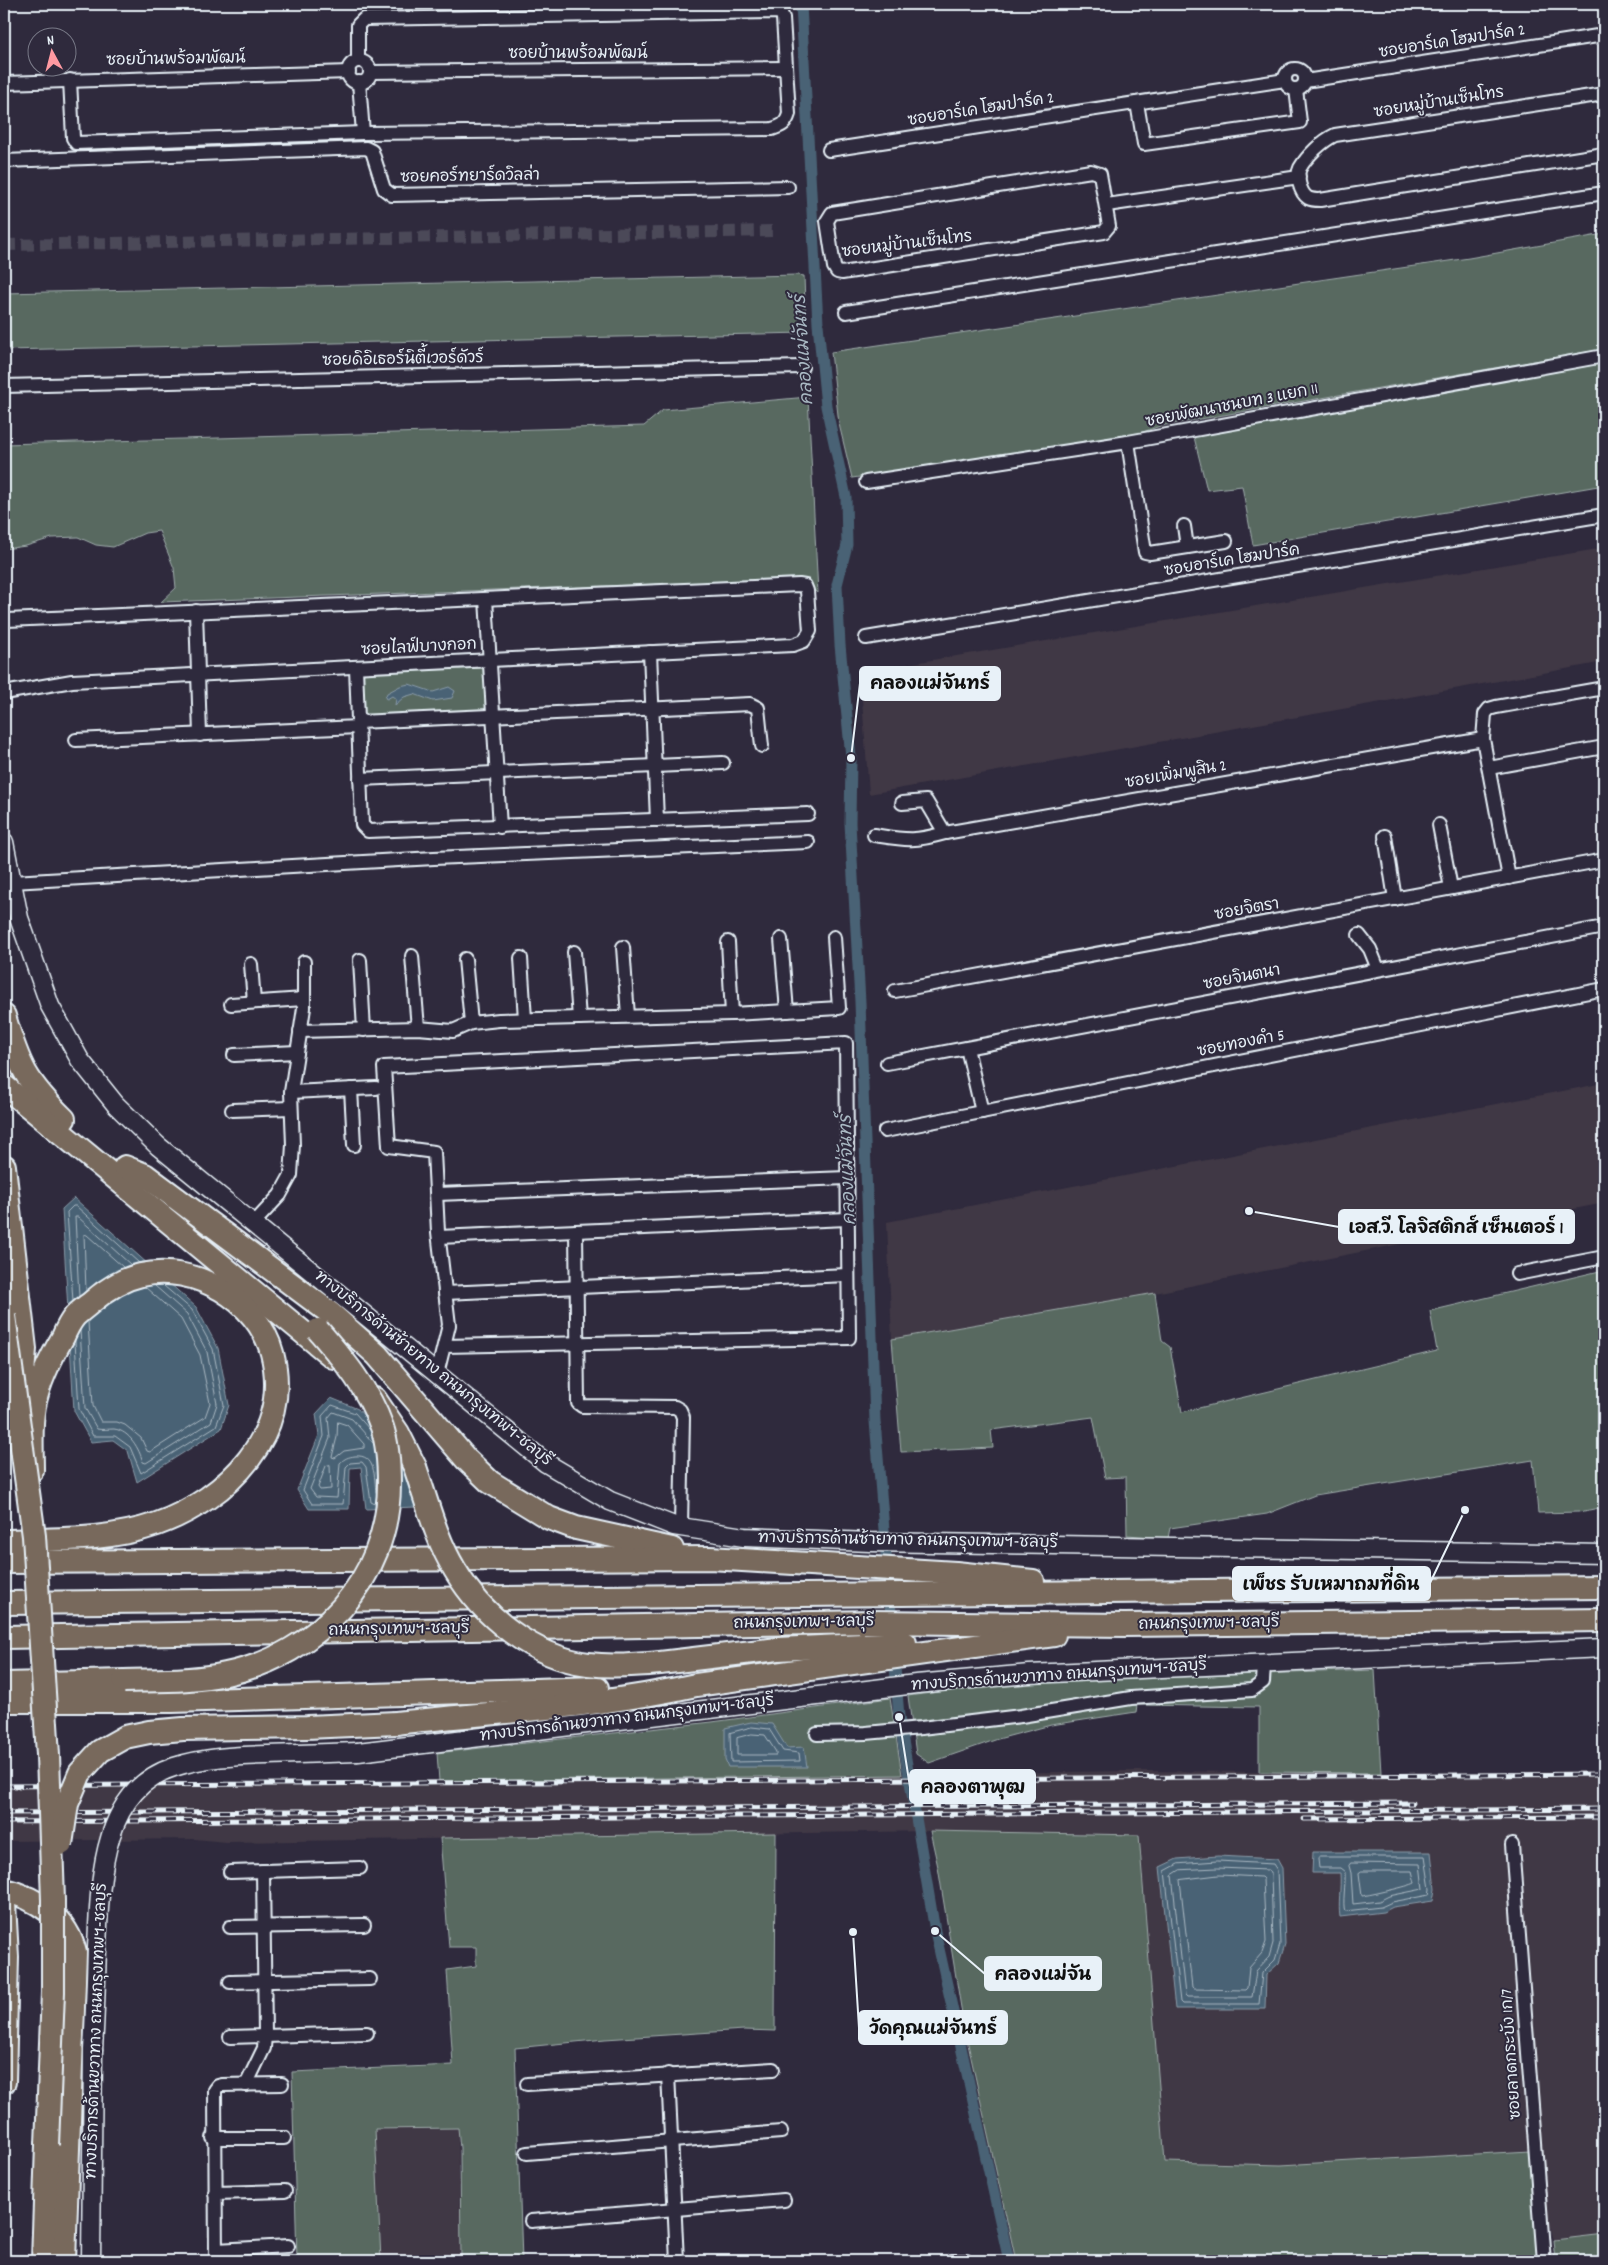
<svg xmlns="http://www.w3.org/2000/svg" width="1608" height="2265" font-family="Dekko,'Playpen Sans Thai',sans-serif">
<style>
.built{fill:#413845}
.green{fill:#586961;stroke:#a0adac}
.water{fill:#4a6274;stroke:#899ba9}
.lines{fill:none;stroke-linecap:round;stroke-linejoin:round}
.shore{stroke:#a9b8c3;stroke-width:1}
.canal{stroke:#4a6274;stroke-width:11}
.minor-tunnel{stroke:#4b4859;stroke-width:12;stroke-dasharray:12 6;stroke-linecap:butt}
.minor-casing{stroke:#e8f1f8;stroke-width:16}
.secondary-casing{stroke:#e8f1f8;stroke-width:21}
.motorway-casing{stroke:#e8f1f8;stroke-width:26}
.minor{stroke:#2f2a3d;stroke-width:12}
.secondary{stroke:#2f2a3d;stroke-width:18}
.motorway{stroke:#78695c;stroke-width:22}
.rail-casing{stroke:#e8f1f8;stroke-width:5}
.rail{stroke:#2f2a3d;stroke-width:3;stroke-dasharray:9;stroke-linecap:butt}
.secondary-bridge-casing{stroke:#e8f1f8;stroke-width:21;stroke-linecap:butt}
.motorway-bridge-casing{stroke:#e8f1f8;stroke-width:26;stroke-linecap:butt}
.secondary-bridge{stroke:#2f2a3d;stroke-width:18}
.motorway-bridge{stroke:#78695c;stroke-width:22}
.labels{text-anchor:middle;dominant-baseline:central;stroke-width:4;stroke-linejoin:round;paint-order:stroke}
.street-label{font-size:16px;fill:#e8f1f8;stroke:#2f2a3d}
.water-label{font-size:18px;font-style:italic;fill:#a9b8c3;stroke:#2f2a3d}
.leader{fill:none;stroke:#e8f1f8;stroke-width:2}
.callout-dot{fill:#e8f1f8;stroke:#2f2a3d;stroke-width:2}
.callout{fill:#e8f1f8;stroke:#e8f1f8;stroke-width:2}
.callout-label{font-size:18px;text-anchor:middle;font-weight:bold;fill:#111}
</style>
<rect width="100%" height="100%" fill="#2f2a3d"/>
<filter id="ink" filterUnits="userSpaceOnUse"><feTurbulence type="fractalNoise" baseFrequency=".02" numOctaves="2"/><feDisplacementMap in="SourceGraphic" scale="10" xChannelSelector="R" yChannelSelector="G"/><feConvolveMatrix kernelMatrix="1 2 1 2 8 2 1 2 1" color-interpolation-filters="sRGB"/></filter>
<g filter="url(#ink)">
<g class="built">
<polygon points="1604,548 1604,662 869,794 860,672"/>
<polygon points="1604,1083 1604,1203 1155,1293 892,1339 887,1222"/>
<polygon points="1135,1771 1381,1773 1604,1771 1604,2234 1553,2240 1530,2151 1281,2165 1165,2162 1139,1835 930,1831 226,1842 195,1839 4,1841 4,1786"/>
<polygon points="458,2128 461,2261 381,2261 375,2129"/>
</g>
<g class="green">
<polygon points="1604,234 1604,349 1160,426 1117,441 852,478 839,424 831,352 1469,258"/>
<polygon points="798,275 804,276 806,333 4,350 4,293"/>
<polygon points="1604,363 1604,485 1253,545 1242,486 1207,490 1194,437"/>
<polygon points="808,397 818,593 797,579 161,602 176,588 174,568 159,531 145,533 113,547 96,545 78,537 52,538 26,546 4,549 4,444 644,426 663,410"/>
<polygon points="485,668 487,712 363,718 362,672"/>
<polygon points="1604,1270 1604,1507 1579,1512 1538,1513 1533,1460 1315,1495 1267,1514 1170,1528 1168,1538 1127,1535 1126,1477 1105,1478 1093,1417 991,1430 993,1448 901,1452 892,1339 1155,1293 1162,1341 1170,1347 1182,1412 1437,1351 1430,1311"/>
<polygon points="1375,1670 1381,1773 1259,1772 1259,1707 1137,1705 1136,1712 1051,1725 998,1739 929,1763 916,1754 908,1696 1007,1683"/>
<polygon points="890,1698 902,1775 439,1781 437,1753 712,1722"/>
<polygon points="930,1831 1139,1835 1165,2162 1281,2165 1530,2151 1538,2261 1016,2261 964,2026 938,1867"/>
<polygon points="776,1833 775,2031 744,2030 605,2039 515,2048 522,2261 461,2261 460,2148 458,2128 375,2129 381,2261 297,2261 292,2072 453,2065 447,1970 476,1966 476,1947 449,1947 440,1838"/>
<polygon points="1604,2234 1604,2261 1555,2261 1553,2240"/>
</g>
<g class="water">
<polygon points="409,684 433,692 449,687 455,691 452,698 433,701 414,694 404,697 395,705 396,699 392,696 387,699 385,698 387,693 400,686"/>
<polygon points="74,1198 196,1307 218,1348 229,1405 221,1429 137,1482 128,1451 113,1440 91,1442 74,1411 62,1209"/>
<polygon points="331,1398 358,1409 425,1487 416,1507 366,1509 361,1467 350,1468 349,1509 309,1509 297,1490 319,1435 316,1414"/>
<polygon points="751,1722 772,1724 787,1748 804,1747 807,1767 728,1767 725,1760 725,1728"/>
<path d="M 1313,1852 L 1431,1852 L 1435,1889 L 1433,1901 L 1393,1907 L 1383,1912 L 1340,1917 C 1338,1903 1341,1889 1340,1873 L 1312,1873 Z"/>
<polygon points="1218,1856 1277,1859 1282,1868 1285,1944 1279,1963 1266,1975 1265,2009 1175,2009 1160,1867 1177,1859"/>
</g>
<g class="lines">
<g class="shore">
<polyline points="86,1291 84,1234 87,1235 123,1267"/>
<polyline points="79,1297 75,1217 78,1217 131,1265"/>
<polyline points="73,1301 67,1212 73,1206 76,1206 139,1263"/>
<polyline points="88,1321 93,1406 101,1422 117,1422 125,1425 141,1438 147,1451 150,1452 205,1417 210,1403 200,1355 181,1319 145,1287"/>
<path d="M 80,1330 L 85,1408 L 97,1429 C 102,1430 108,1429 114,1429 C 130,1431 139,1449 143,1462 L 146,1463 L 211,1422 L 217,1404 L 207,1352 L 187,1314 L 155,1286"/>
<polyline points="75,1341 79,1409 93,1436 115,1436 130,1447 141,1473 216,1426 224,1405 213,1349 192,1310 164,1286"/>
<polygon points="338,1422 347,1425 364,1444 364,1448 344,1451 335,1458 332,1457 337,1437"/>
<polyline points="370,1430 355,1413 332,1405 322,1416 324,1436 303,1490 312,1504 343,1504 346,1467 350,1463 362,1462 366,1467 371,1502 375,1504"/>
<path d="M 374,1444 L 352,1419 L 333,1412 L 328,1418 L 330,1438 L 310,1489 L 316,1497 L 337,1498 L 340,1463 C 345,1458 348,1457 355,1456 C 376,1454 374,1477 376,1492"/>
<polygon points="330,1465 331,1489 320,1490 318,1487 326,1466"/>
<polygon points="752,1727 769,1729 783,1751 799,1753 800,1761 731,1762 730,1733"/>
<polygon points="752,1734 765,1735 776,1752 776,1755 737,1755 737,1738"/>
<path d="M 1320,1857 L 1425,1857 L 1430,1889 L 1429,1895 L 1392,1902 L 1381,1907 L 1345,1911 C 1342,1905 1346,1882 1345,1872 L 1340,1868 L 1319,1868 L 1318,1859 Z"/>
<polygon points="1218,1861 1273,1864 1277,1870 1280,1944 1275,1960 1262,1973 1259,2004 1182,2004 1180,2002 1165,1871 1178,1864"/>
<polygon points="1351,1863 1420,1864 1423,1889 1389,1896 1379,1901 1353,1904 1351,1873 1349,1866"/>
<polygon points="1218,1868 1268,1870 1271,1872 1273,1943 1269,1957 1256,1971 1252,1997 1187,1997 1185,1995 1172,1875 1180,1870"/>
<path d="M 1362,1871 L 1412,1871 L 1415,1883 C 1410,1886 1370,1895 1362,1896 L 1359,1873 Z"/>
<polygon points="1219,1875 1261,1877 1263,1879 1266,1942 1262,1953 1249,1968 1247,1988 1245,1990 1194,1989 1192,1987 1180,1880"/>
</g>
<g class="canal">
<polyline points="801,4 818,324 826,406 846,497 847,545 837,585 840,645 851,758 850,823 860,1002 875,1421 892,1626"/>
<polyline points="894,1654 899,1717 935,1931 1009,2261"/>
</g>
<polyline class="minor-tunnel" points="4,245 772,231"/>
<g class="minor-casing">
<g id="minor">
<circle cx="359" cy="72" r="11"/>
<circle cx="1295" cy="79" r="10"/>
<polyline points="370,72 786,68"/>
<path d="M 70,80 L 73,138 L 76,143 L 363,133 L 772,129 C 782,126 786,124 789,114 L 783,18 L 781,13 L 777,12 L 364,19 L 358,25 L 358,61"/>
<polyline points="1305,81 1604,35"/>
<polyline points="359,82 363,133"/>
<polyline points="4,83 349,72"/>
<path d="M 1604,94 L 1335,135 C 1322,141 1307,156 1300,168 C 1296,176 1300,193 1308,198 C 1312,200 1316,200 1320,200 L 1604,154"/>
<polyline points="1137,103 1144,144 1300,122 1296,89"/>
<polyline points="829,150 1285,80"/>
<polyline points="4,161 366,148 372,151 384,189 392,195 788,187"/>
<polygon points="1091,171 1100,174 1109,226 1104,232 842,273 837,272 834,267 827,221 832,213"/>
<polyline points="1107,205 1299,177"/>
<polyline points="846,312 1604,193"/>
<polyline points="4,386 802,367"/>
<polyline points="1128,442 1145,552 1150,553 1226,541"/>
<polyline points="866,482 1128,442 1604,356"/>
<polyline points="1184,526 1187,547"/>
<polyline points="486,599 500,827"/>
<polyline points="196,611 200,735"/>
<polyline points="866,638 1604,515"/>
<polyline points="650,652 657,820"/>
<polyline points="356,667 362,825 368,831 808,814"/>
<polyline points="4,693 72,681 793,645 804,641 810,631 807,591 805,586 799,585 7,620"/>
<polyline points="358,722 750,704 758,708 762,746"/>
<polyline points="76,740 358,727"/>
<polyline points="1489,768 1604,747"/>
<polyline points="360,779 723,763"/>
<polyline points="902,803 926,801 945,833"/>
<polyline points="1439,825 1451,888"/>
<path d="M 874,835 C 906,840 913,842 945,833 L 1483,739"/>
<polyline points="1385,836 1395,899"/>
<polyline points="1509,878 1483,739 1485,714 1489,709 1496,707 1604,688"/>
<polyline points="12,882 434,858 808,842"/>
<polyline points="1359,935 1370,949 1378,969"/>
<polyline points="781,939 787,1011"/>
<polyline points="728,942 732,1014"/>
<polyline points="623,947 628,1016"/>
<polyline points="574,952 579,1018"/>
<polyline points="412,956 418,1028"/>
<polyline points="521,958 525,1019"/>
<polyline points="465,959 471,1023"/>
<polyline points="360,960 364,1030"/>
<polyline points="251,964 254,1002"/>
<polyline points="895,991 1604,860"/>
<polyline points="231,1004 304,999"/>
<polyline points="300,1031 418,1028 453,1031 471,1023 499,1020 732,1014 839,1008 834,937"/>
<polyline points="967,1048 982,1112"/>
<polyline points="234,1055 297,1052"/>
<polyline points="887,1063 1604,927"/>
<polyline points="351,1089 354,1145"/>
<polyline points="291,1092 376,1088"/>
<polyline points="232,1110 291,1108"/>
<polyline points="885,1131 1604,989"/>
<polyline points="437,1194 847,1178"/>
<polyline points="253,1224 280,1195 291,1175 293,1145 291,1092 304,1008 304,962"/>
<polyline points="576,1231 578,1403 582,1406 675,1407 680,1410 683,1417 681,1527"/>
<polyline points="439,1237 847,1219"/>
<polyline points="1517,1274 1604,1257"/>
<polyline points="445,1293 848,1275"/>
<polyline points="437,1374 449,1325 438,1232 434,1152 389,1146 384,1067 846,1043 849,1338 444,1346"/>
<polyline points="817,1734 866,1733 921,1728 1021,1716 1131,1698 1252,1690 1263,1682 1264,1664"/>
<polyline points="1512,1845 1544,2261"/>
<polyline points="230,1872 360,1868"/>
<polyline points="230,1927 364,1925"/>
<polyline points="230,1982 370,1979"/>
<polyline points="230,2037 367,2033"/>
<polyline points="668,2074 677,2261"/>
<polyline points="527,2084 773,2069"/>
<polyline points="246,2085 264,2048 265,2035 263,1871"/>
<polyline points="213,2138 284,2138"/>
<polyline points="527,2153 781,2132"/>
<polyline points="215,2193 285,2191"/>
<polyline points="531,2221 784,2200"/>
<polyline points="216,2250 288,2246"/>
<polyline points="216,2261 215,2090 218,2086 222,2085 282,2084"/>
<polyline points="952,2261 966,2261"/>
</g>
</g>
<g class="secondary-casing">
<g id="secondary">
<polyline points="4,842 19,918 50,1006 80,1060 116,1105 158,1146 546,1463 610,1501 674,1526 744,1537 870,1542 1604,1554"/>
<polyline points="358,1752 916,1684 1029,1674 1604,1648"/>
<polyline points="91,2261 93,2050"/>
</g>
</g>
<g class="motorway-casing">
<g id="motorway">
<path d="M 4,1016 C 19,1066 26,1082 64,1119"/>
<polyline points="4,1086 333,1357"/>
<polyline points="4,1166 25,1349 22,1385 12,1411 4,1422"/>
<polyline points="125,1167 145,1175 330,1313 377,1355 466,1459 490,1482 549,1518 576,1528 672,1549"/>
<polyline points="375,1399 398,1433 415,1467"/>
<path d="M 4,1541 C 55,1539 108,1541 157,1524 C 227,1499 293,1434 272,1353 C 258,1300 194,1263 141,1275 C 123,1279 107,1289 93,1301 C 87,1306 80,1311 75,1316 C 70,1322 66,1330 63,1337 C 50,1359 39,1381 34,1406 C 30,1426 32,1449 32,1470"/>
<polyline points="4,1562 710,1558 956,1573 1033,1581"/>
<polyline points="4,1603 1604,1587"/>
<polyline points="4,1637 873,1622 1124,1625 1604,1620"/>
<polyline points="660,1663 778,1649 905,1643"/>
<polyline points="4,1684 124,1681"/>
<polyline points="4,1701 172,1701 597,1688"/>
<path d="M 396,1723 C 496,1712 598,1707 696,1685 L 1054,1635"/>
<path d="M 4,1890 C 37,1898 67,1918 75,1953 L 64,2261"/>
<polyline points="4,1903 7,1957 4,2082"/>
<polyline points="43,2261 47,2145"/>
</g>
</g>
<use href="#minor" class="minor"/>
<use href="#secondary" class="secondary"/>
<use href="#motorway" class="motorway"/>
<g class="rail-casing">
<g id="rail">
<polyline points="4,1786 1604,1774"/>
<polyline points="4,1813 1412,1803"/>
<polyline points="1304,1819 1604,1817"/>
<polyline points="4,1822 1604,1809"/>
</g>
</g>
<use href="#rail" class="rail"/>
<g class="secondary-bridge-casing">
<path id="secondary-bridge" d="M 93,2050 C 95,2016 96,1982 97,1948 C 100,1884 100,1790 174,1767 C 205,1757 236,1756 268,1755 C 298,1754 328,1753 358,1752"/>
</g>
<g class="motorway-bridge-casing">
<g id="motorway-bridge">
<polyline points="4,1316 34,1536 48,1755 53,1900 53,1992 47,2145"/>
<path d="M 415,1467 C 427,1502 436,1539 455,1570 C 483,1617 533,1657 588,1664 C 612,1667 636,1665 660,1663"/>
<path d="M 124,1681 C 158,1680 193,1681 226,1674 C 318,1655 389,1579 389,1484 C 389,1465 388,1445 382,1427 C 369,1390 344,1360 318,1330"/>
<polyline points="61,1844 67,1804 80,1773 100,1751 125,1737 149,1732 183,1729 307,1727 396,1723"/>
</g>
</g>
<use href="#secondary-bridge" class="secondary-bridge"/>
<use href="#motorway-bridge" class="motorway-bridge"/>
</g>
</g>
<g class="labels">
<g class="street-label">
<text transform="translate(1452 42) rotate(-9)">ซอยอาร์เค โฮมปาร์ค 2</text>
<text x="578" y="54">ซอยบ้านพร้อมพัฒน์</text>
<text transform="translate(176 60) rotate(-1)">ซอยบ้านพร้อมพัฒน์</text>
<text transform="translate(1439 103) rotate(-9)">ซอยหมู่บ้านเซ็นโทร</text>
<text transform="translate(981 110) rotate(-9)">ซอยอาร์เค โฮมปาร์ค 2</text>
<text transform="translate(470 177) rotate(-1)">ซอยคอร์ทยาร์ดวิลล่า</text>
<text transform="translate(907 245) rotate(-7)">ซอยหมู่บ้านเซ็นโทร</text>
<text transform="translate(403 360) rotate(-1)">ซอยดิอิเธอร์นิตี้เวอร์ดัวร์</text>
<text transform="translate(1232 406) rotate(-11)">ซอยพัฒนาชนบท 3 แยก 11</text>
<text transform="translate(1232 561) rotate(-9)">ซอยอาร์เค โฮมปาร์ค</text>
<text transform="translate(419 648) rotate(-3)">ซอยไลฟ์บางกอก</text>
<text transform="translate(1176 775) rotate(-10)">ซอยเพิ่มพูสิน 2</text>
<text transform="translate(1247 910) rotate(-10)">ซอยจิตรา</text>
<text transform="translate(1242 978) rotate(-11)">ซอยจินตนา</text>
<text transform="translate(1241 1044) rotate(-11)">ซอยทองคำ 5</text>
<text transform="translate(433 1369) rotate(39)">ทางบริการด้านซ้ายทาง ถนนกรุงเทพฯ-ชลบุรี</text>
<text transform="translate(908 1541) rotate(1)">ทางบริการด้านซ้ายทาง ถนนกรุงเทพฯ-ชลบุรี</text>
<text transform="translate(804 1623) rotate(-1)">ถนนกรุงเทพฯ-ชลบุรี</text>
<text transform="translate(1209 1624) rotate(-1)">ถนนกรุงเทพฯ-ชลบุรี</text>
<text transform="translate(399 1630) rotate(-1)">ถนนกรุงเทพฯ-ชลบุรี</text>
<text transform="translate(1059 1676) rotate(-4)">ทางบริการด้านขวาทาง ถนนกรุงเทพฯ-ชลบุรี</text>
<text transform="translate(627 1719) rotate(-7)">ทางบริการด้านขวาทาง ถนนกรุงเทพฯ-ชลบุรี</text>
<text transform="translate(97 2031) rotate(-88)">ทางบริการด้านขวาทาง ถนนกรุงเทพฯ-ชลบุรี</text>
<text transform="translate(1512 2054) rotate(-94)">ซอยลาดกระบัง 1ก/7</text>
</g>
<g class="water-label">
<text transform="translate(805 350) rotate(-94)">คลองแม่จันทร์</text>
<text transform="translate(849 1170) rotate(-92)">คลองแม่จันทร์</text>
</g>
</g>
<path class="leader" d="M851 758L860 683M1249 1211L1339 1227M1465 1510L1430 1583M899 1717L910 1787M935 1931L985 1974M853 1932L859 2028"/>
<g class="callout-dot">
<circle cx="851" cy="758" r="5"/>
<circle cx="1249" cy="1211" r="5"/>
<circle cx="1465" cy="1510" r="5"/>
<circle cx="899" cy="1717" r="5"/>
<circle cx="935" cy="1931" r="5"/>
<circle cx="853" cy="1932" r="5"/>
</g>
<g class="callout">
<rect x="860" y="667" width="140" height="33" rx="5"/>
<rect x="1339" y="1210" width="235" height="33" rx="5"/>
<rect x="1233" y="1567" width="197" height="33" rx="5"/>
<rect x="910" y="1770" width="125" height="33" rx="5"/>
<rect x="985" y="1957" width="116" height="33" rx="5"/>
<rect x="859" y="2011" width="148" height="33" rx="5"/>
</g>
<g class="callout-label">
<text x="930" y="689">คลองแม่จันทร์</text>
<text x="1456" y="1233">เอส.วี. โลจิสติกส์ เซ็นเตอร์ 1</text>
<text x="1331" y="1590">เพ็ชร รับเหมาถมที่ดิน</text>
<text x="973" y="1793">คลองตาพุฒ</text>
<text x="1043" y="1980">คลองแม่จัน</text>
<text x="933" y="2034">วัดคุณแม่จันทร์</text>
</g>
<rect width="1608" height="2265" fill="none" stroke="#2f2a3d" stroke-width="20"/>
<rect x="10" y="10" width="1588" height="2245" fill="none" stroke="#e8f1f8" stroke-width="2" filter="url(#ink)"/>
<g transform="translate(52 52) rotate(353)"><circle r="24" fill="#2f2a3d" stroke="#797a88"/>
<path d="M0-4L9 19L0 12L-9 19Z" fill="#ff9aa2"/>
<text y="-8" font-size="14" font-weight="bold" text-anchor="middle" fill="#e8f1f8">N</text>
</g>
</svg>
